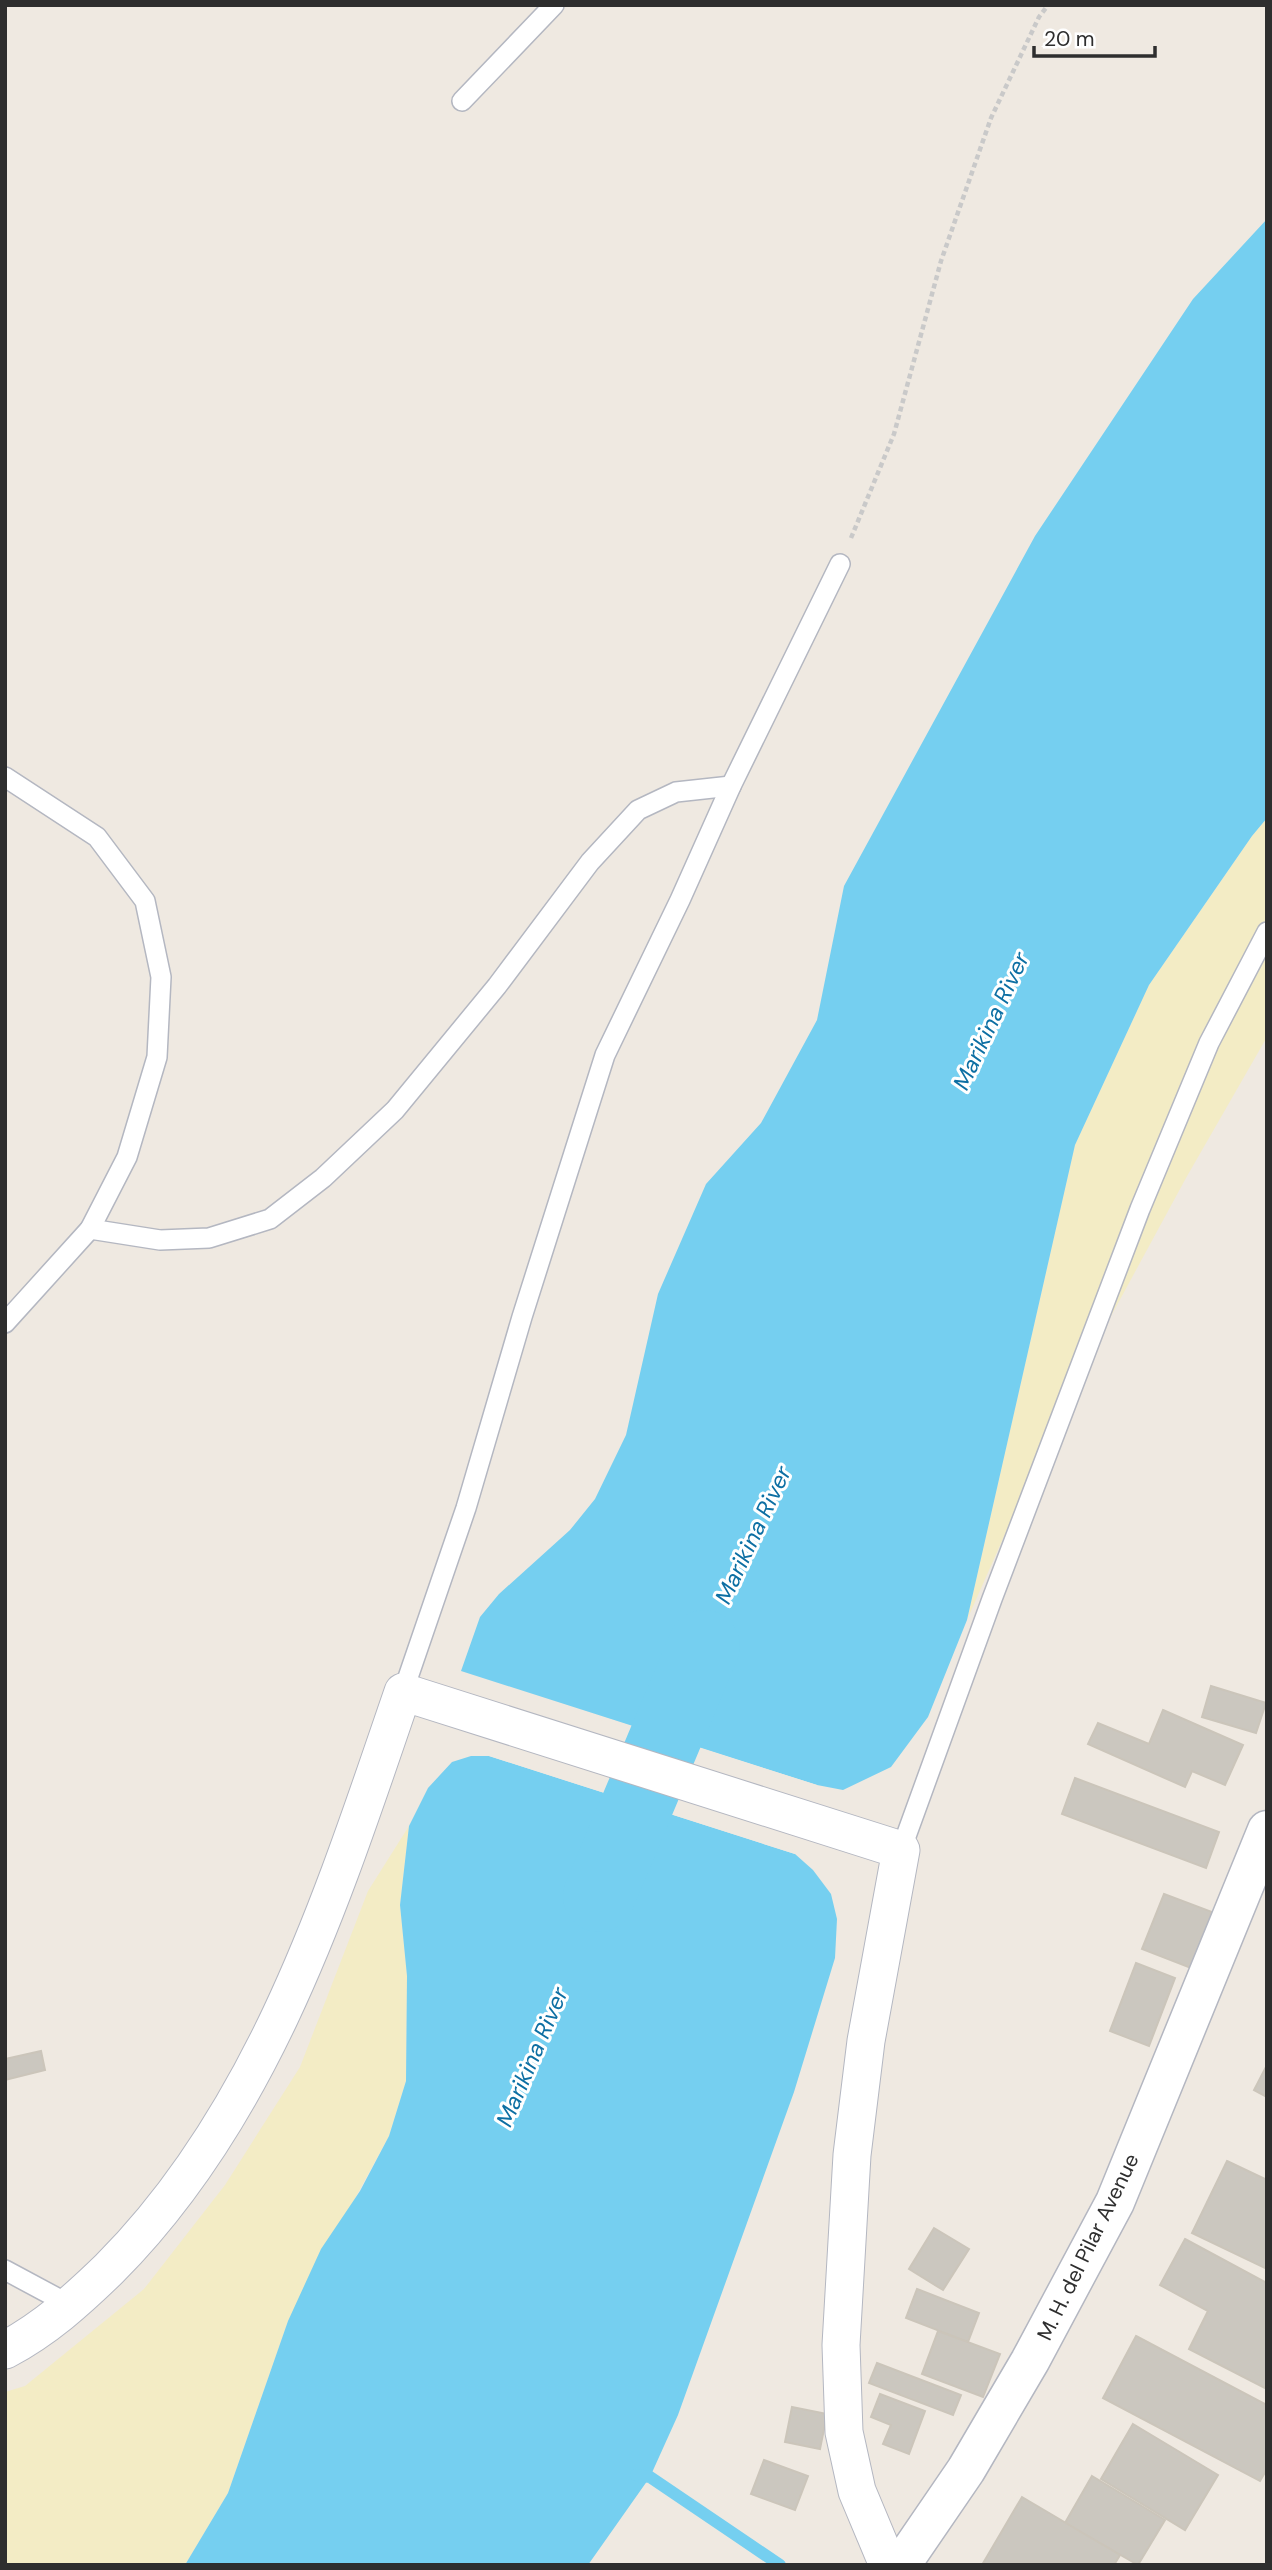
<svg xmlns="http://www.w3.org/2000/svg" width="1272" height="2570" font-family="'DM Sans',sans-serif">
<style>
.sand{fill:#f3ecc5}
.water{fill:#75cff0}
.pier{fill:#efe9e1}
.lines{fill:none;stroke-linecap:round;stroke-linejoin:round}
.stream{stroke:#75cff0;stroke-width:12}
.river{stroke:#75cff0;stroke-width:72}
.building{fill:#cbc7bf;stroke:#cbc5ba;stroke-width:2}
.lane-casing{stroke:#b4b7c1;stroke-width:22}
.street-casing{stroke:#b4b7c1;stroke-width:39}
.secondary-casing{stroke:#b4b7c1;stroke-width:41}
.path{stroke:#c9c9c9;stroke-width:4.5;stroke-dasharray:5 3.5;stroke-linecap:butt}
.lane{stroke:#fff;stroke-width:19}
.street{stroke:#fff;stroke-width:37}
.secondary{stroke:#fff;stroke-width:38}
.labels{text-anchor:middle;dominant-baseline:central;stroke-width:6;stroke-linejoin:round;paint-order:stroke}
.street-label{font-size:21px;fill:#2e2e2e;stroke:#fff}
.water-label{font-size:23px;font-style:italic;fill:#0d6fa3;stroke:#fff}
</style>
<rect width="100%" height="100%" fill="#efe9e1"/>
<g class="sand">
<polygon points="1267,818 1267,1037 1186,1178 1059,1412 967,1620 1075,1145 1149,985 1252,836"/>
<polygon points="409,1826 400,1905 407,1976 406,2081 389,2136 288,2321 228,2493 185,2565 5,2565 5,2392 25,2386 144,2289 225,2185 300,2067 368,1891"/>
</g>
<g class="water">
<polygon points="1267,219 1267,818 1252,836 1149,985 1075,1145 967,1620 928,1717 891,1767 843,1790 817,1785 461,1671 480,1617 499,1594 570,1530 595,1499 626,1435 658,1294 706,1184 761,1123 817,1020 844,886 1035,536 1193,299"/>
<polygon points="471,1756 489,1756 795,1854 813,1870 831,1894 837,1919 835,1958 794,2092 678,2415 650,2477 588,2565 185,2565 228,2493 288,2321 321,2249 360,2191 389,2136 406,2081 407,1976 400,1905 409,1826 428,1788 452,1762"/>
</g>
<g class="pier">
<polygon points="511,1688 817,1785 816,1789 510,1691"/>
<polygon points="490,1753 796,1851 795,1854 489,1756"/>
</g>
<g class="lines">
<polyline class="stream" points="636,2475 650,2477 780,2565"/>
<polyline class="river" points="599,1896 704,1646"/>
</g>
<g class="building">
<polygon points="1211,1686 1266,1703 1256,1733 1202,1717"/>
<polygon points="1163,1710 1243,1745 1225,1785 1192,1771 1185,1787 1088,1744 1098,1723 1149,1744"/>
<polygon points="1075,1778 1219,1832 1206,1868 1062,1814"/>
<polygon points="1164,1894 1212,1912 1191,1968 1142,1949"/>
<polygon points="1136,1963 1175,1978 1149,2046 1110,2031"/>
<polygon points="41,2051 45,2070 5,2080 5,2059"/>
<polygon points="1267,2065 1267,2097 1254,2090"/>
<polygon points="1227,2161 1267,2180 1267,2269 1192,2233"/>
<polygon points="934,2228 969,2249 943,2290 909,2269"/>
<polygon points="1185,2239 1267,2283 1267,2389 1189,2349 1208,2311 1160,2285"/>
<polygon points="917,2289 979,2313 968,2342 906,2318"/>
<polygon points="938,2331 1000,2354 983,2397 922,2374"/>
<polygon points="1136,2336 1267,2405 1267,2469 1260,2481 1103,2398"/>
<polygon points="877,2363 961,2395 953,2415 869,2383"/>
<polygon points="880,2394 925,2411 909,2454 883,2444 891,2425 871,2417"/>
<polygon points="792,2407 827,2414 820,2449 785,2442"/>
<polygon points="1133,2424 1218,2475 1185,2530 1101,2479"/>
<polygon points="764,2460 808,2476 795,2510 751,2494"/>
<polygon points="1092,2476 1165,2520 1138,2565 1065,2523"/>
<polygon points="1022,2497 1120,2555 1114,2565 982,2565"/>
</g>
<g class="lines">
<g class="lane-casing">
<g id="lane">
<polyline points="462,101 554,5"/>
<polyline points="5,777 97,837 145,901 161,977 157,1057 127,1157 90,1229 5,1323"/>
<polyline points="90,1229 160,1240 209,1238 270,1219 323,1178 395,1110 497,986 590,862 638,810 676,792 731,786"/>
<polyline points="403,1692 466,1508 522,1317 605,1055 680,900 731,786 840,564"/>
<polyline points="901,1850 992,1599 1140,1209 1209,1043 1267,932"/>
<polyline points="5,2270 72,2306"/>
</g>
</g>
<g class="street-casing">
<path id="street" d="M 5,2350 C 45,2329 77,2300 109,2269 C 265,2113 333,1896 403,1692 L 901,1850 L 866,2041 L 852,2155 L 841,2345 L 844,2432 L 857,2491 L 888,2565"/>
</g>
<g class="secondary-casing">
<polyline id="secondary" points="901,2565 966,2470 1030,2361 1115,2202 1267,1830"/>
</g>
<polyline class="path" points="851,538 894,434 941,261 991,118 1039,17 1048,5"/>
<use href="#lane" class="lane"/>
<use href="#street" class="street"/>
<use href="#secondary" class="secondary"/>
</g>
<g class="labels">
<g class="street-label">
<text transform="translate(1088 2247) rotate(-64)">M. H. del Pilar Avenue</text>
</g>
<g class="water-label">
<text transform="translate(991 1021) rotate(-65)">Marikina River</text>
<text transform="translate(753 1535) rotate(-65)">Marikina River</text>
<text transform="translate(532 2057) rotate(-67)">Marikina River</text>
</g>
</g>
<rect width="1272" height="2570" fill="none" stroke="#2e2e2e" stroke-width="14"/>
<path d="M1034 46v10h121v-10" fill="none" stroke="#2e2e2e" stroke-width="3.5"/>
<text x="1044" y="46" font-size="21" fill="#2e2e2e" stroke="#ffffff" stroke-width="5" paint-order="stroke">20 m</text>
</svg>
